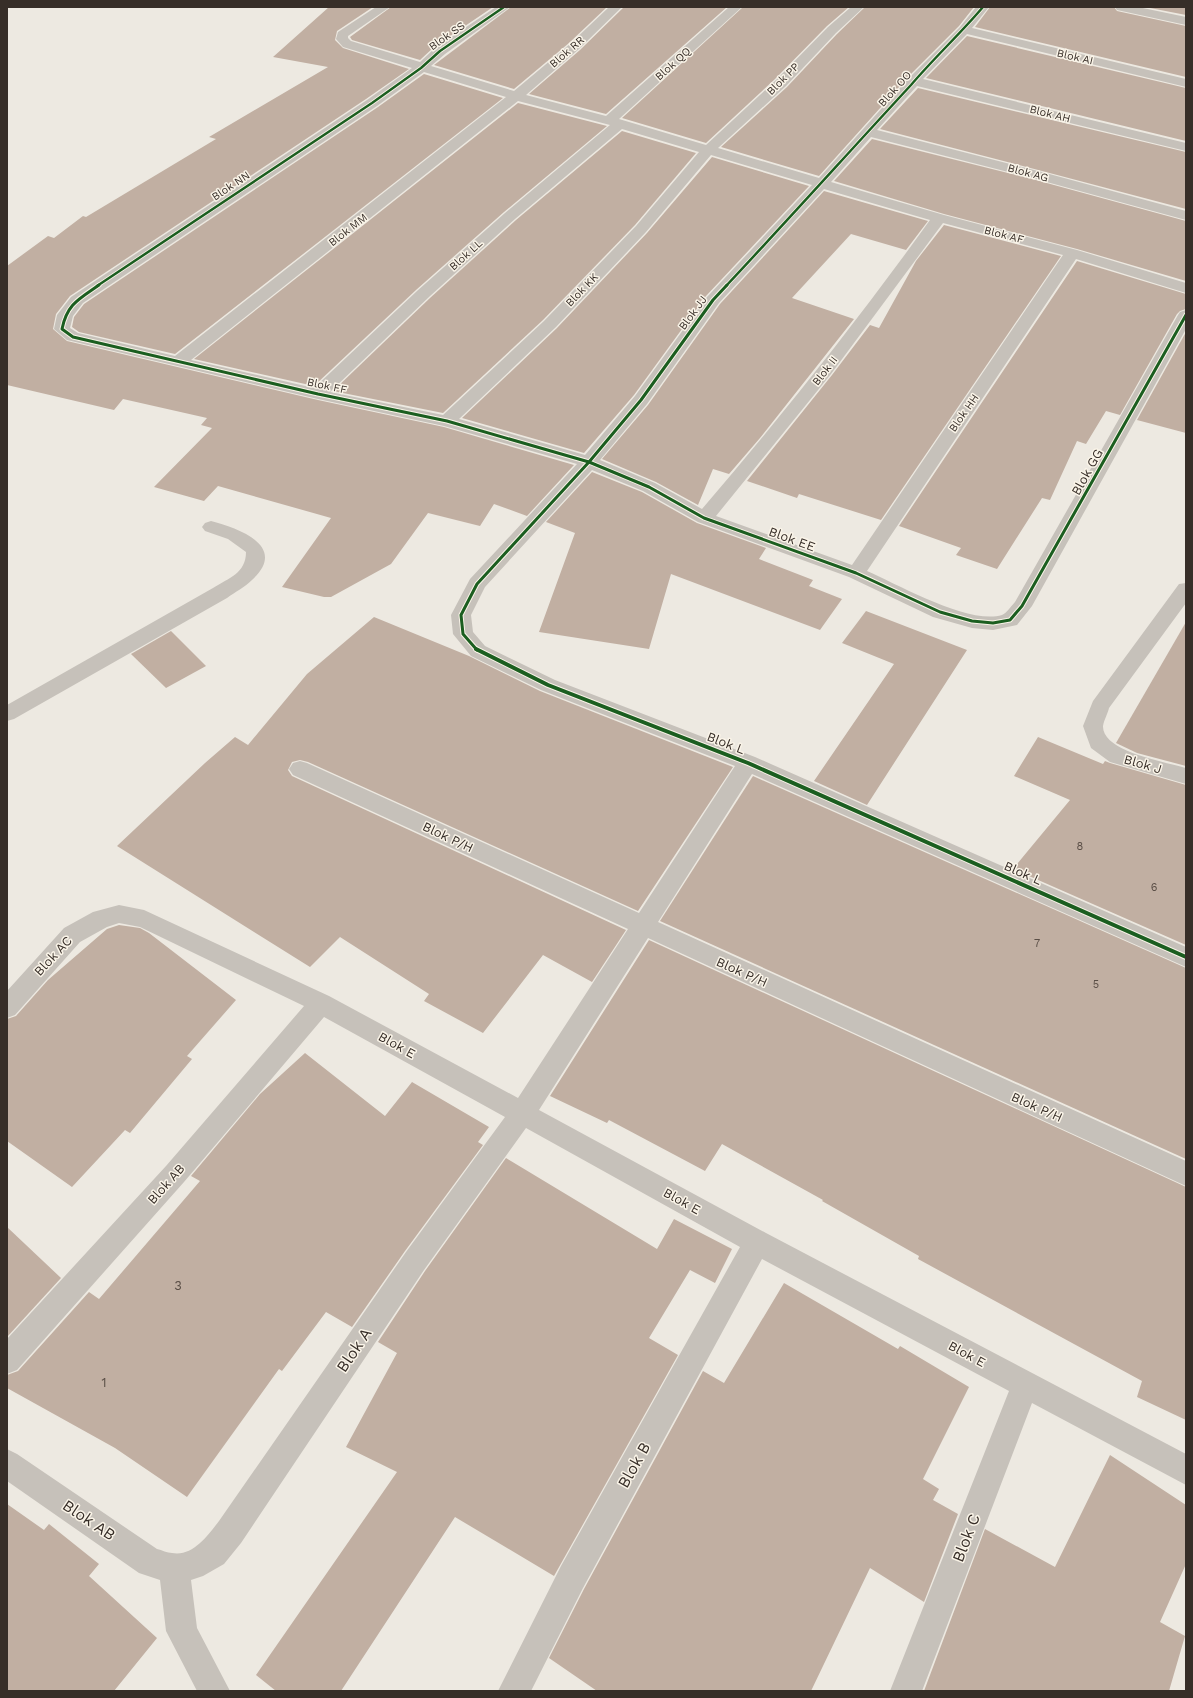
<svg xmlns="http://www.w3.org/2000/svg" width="1193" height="1698" font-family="'Work Sans',sans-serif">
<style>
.building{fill:#c1afa2}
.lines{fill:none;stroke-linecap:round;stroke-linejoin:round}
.service{fill:#c6c1ba;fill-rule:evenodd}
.minor{fill:#c6c1ba;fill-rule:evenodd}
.cycleway-far2-casing{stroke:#faf4e8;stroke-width:4}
.cycleway-far1-casing{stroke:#faf4e8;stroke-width:5}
.cycleway-casing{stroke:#faf4e8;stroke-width:6}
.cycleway-far2{stroke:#1b5e20;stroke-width:2.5}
.cycleway-far1{stroke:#1b5e20;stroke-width:3}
.cycleway{stroke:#1b5e20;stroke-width:4}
.labels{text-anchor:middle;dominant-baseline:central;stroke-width:3;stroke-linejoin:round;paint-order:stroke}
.far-street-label{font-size:11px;fill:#372e28;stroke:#faf4e8}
.number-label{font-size:11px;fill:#5a4e46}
.street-label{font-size:13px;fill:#372e28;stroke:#faf4e8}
.near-number-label{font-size:13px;fill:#5a4e46}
.near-street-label{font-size:16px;fill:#372e28;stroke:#faf4e8}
</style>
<rect width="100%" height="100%" fill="#ede9e1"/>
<g class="building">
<polygon points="329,7 373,7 337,31 335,40 343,48 409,69 366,99 70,296 56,314 53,329 67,341 318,400 444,427 574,465 527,516 494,504 480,526 428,513 391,564 331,597 324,597 282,587 331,518 218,486 204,501 154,487 212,428 201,425 207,418 123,399 114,410 7,385 7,266 48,236 54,238 83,216 86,217 216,139 209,137 328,67 273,57"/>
<polygon points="391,7 493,7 434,47 420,60 352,40 350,37"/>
<polygon points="511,7 607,7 569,43 514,89 434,65"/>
<polygon points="624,7 727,7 606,114 529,94 580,50"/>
<polygon points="743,7 849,7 827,26 775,79 706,143 622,118"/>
<polygon points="865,7 974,7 959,26 908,77 819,176 721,147 787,87 837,34"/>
<polygon points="990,7 1114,7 1117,11 1186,26 1186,77 975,27"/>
<polygon points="1145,7 1186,7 1186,15"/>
<polygon points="967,36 1186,88 1186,141 926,78"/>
<polygon points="424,74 503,98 175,354 79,332 72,327 74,317 84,304 378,107"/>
<polygon points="918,88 1186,152 1186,209 1042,171 880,129"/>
<polygon points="518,103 607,126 504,212 416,290 314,386 194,359"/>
<polygon points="622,131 696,153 635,225 543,320 443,413 333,391 430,298 516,220"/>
<polygon points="872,139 1032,179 1186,221 1186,281 1077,249 944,214 834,181"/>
<polygon points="712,157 809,186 706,296 634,395 584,453 462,418 557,328 647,233"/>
<polygon points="824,191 928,221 906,250 851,234 792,298 854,319 760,438 729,474 713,469 698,505 656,482 602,459 648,405 720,304"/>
<polygon points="944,225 1061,256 881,520 799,494 797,498 747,481 832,375 870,325 879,328 916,261"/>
<polygon points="1077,261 1186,294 1186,309 1180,311 1177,314 1120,415 1106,411 1086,444 1077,441 1050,500 1042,498 997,569 956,555 961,548 899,526"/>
<polygon points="1186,332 1186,433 1137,420"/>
<polygon points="592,472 642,492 697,523 766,548 759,559 813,580 809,586 842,599 820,630 671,574 649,649 539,632 575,533 546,522"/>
<polygon points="866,611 967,650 867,805 814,781 894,664 842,643"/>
<polygon points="374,617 469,656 540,691 733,767 638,911 308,762 300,760 292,762 288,770 292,776 626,930 592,982 543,955 483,1033 424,1001 429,994 340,937 310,967 117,846 205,763 235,737 248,745 307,674"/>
<polygon points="1186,622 1186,766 1137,753 1116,743"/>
<polygon points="171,631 206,666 166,688 131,654"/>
<polygon points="1038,737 1103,764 1105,761 1110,763 1186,785 1186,945 1013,869 1070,800 1014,776"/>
<polygon points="753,776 1186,968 1186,1159 660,921"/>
<polygon points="119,925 140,928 149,933 236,1000 187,1056 192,1059 130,1133 125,1130 72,1187 7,1141 7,1019 16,1016 48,980 107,929"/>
<polygon points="649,940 1186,1187 1186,1420 1137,1397 1142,1381 918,1259 919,1256 822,1201 823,1200 722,1144 705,1171 609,1120 607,1123 550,1096"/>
<polygon points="305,1053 385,1116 412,1082 489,1127 478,1142 483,1145 405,1251 352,1327 326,1312 282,1371 279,1369 187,1497 115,1448 7,1388 7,1375 18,1371 89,1292 99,1299 200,1181 191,1176 260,1094"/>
<polygon points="506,1158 657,1249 674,1219 732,1249 715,1283 690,1270 649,1338 678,1355 554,1576 455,1517 341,1691 276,1691 256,1675 397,1472 346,1447 397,1353 378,1342 425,1271"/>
<polygon points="7,1227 61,1278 7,1337"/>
<polygon points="784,1283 898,1349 900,1346 969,1387 923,1479 939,1489 933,1500 958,1514 924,1602 870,1568 811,1691 597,1691 549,1658 584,1589 703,1371 724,1383"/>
<polygon points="1110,1455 1186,1505 1186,1564 1160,1622 1185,1636 1169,1691 924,1691 985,1529 1055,1567"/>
<polygon points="7,1504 44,1530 49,1524 99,1564 89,1576 157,1638 114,1691 7,1691"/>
</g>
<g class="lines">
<path class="service" d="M 211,521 C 238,528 289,546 252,580 C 245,587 235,592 227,598 L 14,719 L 7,721 L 7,705 L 213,588 C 229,578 246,573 246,552 L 228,539 L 205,531 L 202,527 L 205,523 Z"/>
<g class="minor">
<path d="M 376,7 L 390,7 L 348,36 L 348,38 L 351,41 L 420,62 L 435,48 L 496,7 L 510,7 L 445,54 L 431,66 L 514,91 L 570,44 L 609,7 L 622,7 L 579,49 L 526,95 L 606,116 L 729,7 L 742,7 L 619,119 L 706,145 L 776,80 L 828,27 L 851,7 L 864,7 L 836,33 L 786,86 L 718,148 L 819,178 L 909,78 L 960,27 L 976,7 L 989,7 L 972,28 L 1186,79 L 1186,87 L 967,34 L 923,79 L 1186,143 L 1186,151 L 917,86 L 877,130 L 1042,172 L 1186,211 L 1186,220 L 1032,178 L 871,137 L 831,182 L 944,215 L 1077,250 L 1186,283 L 1186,293 L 1076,259 L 867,571 C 899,585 969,625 1002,615 C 1007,613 1011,606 1015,602 L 1178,315 L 1180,312 L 1186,310 L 1186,329 L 1032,606 L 1017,625 L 993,630 L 972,628 L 933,617 L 849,577 L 698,522 L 643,491 L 592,470 L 485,587 L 471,615 L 473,632 L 485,646 L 555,680 L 755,757 L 1186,947 L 1186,967 L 752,774 L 658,922 L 1186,1161 L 1186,1186 L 648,938 L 539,1110 L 766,1233 L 1186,1454 L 1186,1485 L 1032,1403 L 922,1691 L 890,1691 L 1009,1391 L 762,1259 L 583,1588 L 531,1691 L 498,1691 L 561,1566 L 740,1247 L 526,1128 L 424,1270 L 241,1543 L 224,1564 L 203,1576 L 191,1580 L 197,1628 L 230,1691 L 197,1691 L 166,1631 L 160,1580 L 139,1573 L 7,1481 L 7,1449 L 17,1454 L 157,1549 C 162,1550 167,1553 172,1553 C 193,1557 208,1535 219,1521 L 406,1252 L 505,1117 L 324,1017 L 184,1182 L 17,1370 L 7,1374 L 7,1339 L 166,1166 L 304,1006 L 140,927 L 119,923 L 107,927 L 80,942 L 15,1015 L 7,1018 L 7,991 L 64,928 L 93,912 L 119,905 L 144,910 L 329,996 L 518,1098 L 628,929 L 293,775 L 289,769 L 293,763 L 300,761 L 307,763 L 639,913 L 735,766 L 541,690 L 471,656 L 453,634 L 451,615 L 470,579 L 577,464 L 444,426 L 318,399 L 67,340 L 54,329 L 57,315 L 71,297 L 367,100 L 412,68 L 343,47 L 336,39 L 338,32 ZM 424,72 L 506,97 L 175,356 L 78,333 L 70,328 L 73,316 L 83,303 L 377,106 ZM 518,101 L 610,125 L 505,213 L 417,291 L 314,388 L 191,360 ZM 622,129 L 699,152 L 636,226 L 544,321 L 443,415 L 330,392 L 429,297 L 515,219 ZM 711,155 L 812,185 L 707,297 L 635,396 L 585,455 L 459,419 L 556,327 L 646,232 ZM 824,189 L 930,220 C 858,320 782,416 702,509 L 655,483 L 600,460 L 647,404 L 719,303 ZM 943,223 L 1063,255 L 852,565 L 716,516 L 831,374 Z"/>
<polygon points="1115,7 1138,7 1186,17 1186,25 1117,10"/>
<path d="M 1186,583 L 1186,603 L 1109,708 C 1108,713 1104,720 1103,726 C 1102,752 1166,762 1186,768 L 1186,784 L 1110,762 L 1091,748 L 1083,726 L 1093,701 L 1179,584 Z"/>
</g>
<g class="cycleway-far2-casing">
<g id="cycleway-far2">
<polyline points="97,286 372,103 421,68 440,51 504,7"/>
<path d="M 726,286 C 788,220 849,152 911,85 C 934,58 960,34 983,7"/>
</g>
</g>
<g class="cycleway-far1-casing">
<g id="cycleway-far1">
<path d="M 99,285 C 79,299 67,304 62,329 L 73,337 L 318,394 L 447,421 L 589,462 L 649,487 L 704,518 L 856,573 L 940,612 L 972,621 L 993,623 L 1010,620 L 1022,606 L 1186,315"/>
<polyline points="477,650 463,634 461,615 477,584 589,462 641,400 713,300 727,285"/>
</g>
</g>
<g class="cycleway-casing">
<polyline id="cycleway" points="476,649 548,685 748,763 1186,957"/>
</g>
<use href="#cycleway-far2" class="cycleway-far2"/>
<use href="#cycleway-far1" class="cycleway-far1"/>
<use href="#cycleway" class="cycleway"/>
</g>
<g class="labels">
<g class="far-street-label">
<text transform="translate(447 36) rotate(-35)">Blok SS</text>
<text transform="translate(567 52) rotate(-41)">Blok RR</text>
<text transform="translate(1075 57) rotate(13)">Blok AI</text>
<text transform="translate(673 64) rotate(-42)">Blok QQ</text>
<text transform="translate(783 79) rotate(-45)">Blok PP</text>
<text transform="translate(895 89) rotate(-48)">Blok OO</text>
<text transform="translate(1050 114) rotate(14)">Blok AH</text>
<text transform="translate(1028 173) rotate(15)">Blok AG</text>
<text transform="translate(231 186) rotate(-34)">Blok NN</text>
<text transform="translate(348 230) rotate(-38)">Blok MM</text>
<text transform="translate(1004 235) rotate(15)">Blok AF</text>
<text transform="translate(466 255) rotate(-42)">Blok LL</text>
<text transform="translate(582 290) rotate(-46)">Blok KK</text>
<text transform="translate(693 313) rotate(-54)">Blok JJ</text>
<text transform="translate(825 371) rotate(-52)">Blok II</text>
<text transform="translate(327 386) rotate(12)">Blok FF</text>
<text transform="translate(964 413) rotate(-55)">Blok HH</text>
</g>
<g class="number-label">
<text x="1080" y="846">8</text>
<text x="1154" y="887">6</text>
<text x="1037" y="943">7</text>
<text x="1096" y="984">5</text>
</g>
<g class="street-label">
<text transform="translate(1087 472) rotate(-61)">Blok GG</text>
<text transform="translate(792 539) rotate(20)">Blok EE</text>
<text transform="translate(726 743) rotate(21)">Blok L</text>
<text transform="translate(1143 764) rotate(16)">Blok J</text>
<text transform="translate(448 837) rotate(25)">Blok P/H</text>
<text transform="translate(1023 873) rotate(24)">Blok L</text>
<text transform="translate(53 956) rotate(-47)">Blok AC</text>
<text transform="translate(742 972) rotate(24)">Blok P/H</text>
<text transform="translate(397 1045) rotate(29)">Blok E</text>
<text transform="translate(1037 1107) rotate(24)">Blok P/H</text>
<text transform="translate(166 1184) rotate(-48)">Blok AB</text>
<text transform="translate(682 1201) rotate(29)">Blok E</text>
<text transform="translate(967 1354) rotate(28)">Blok E</text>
</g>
<g class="near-number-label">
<text x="178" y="1285">3</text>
<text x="104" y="1382">1</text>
</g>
<g class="near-street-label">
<text transform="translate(354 1350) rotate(-56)">Blok A</text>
<text transform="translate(634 1465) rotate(-61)">Blok B</text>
<text transform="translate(89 1520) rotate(34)">Blok AB</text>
<text transform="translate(966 1538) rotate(-69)">Blok C</text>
</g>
</g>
<rect width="1193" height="1698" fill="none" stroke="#372e28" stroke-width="16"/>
</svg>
